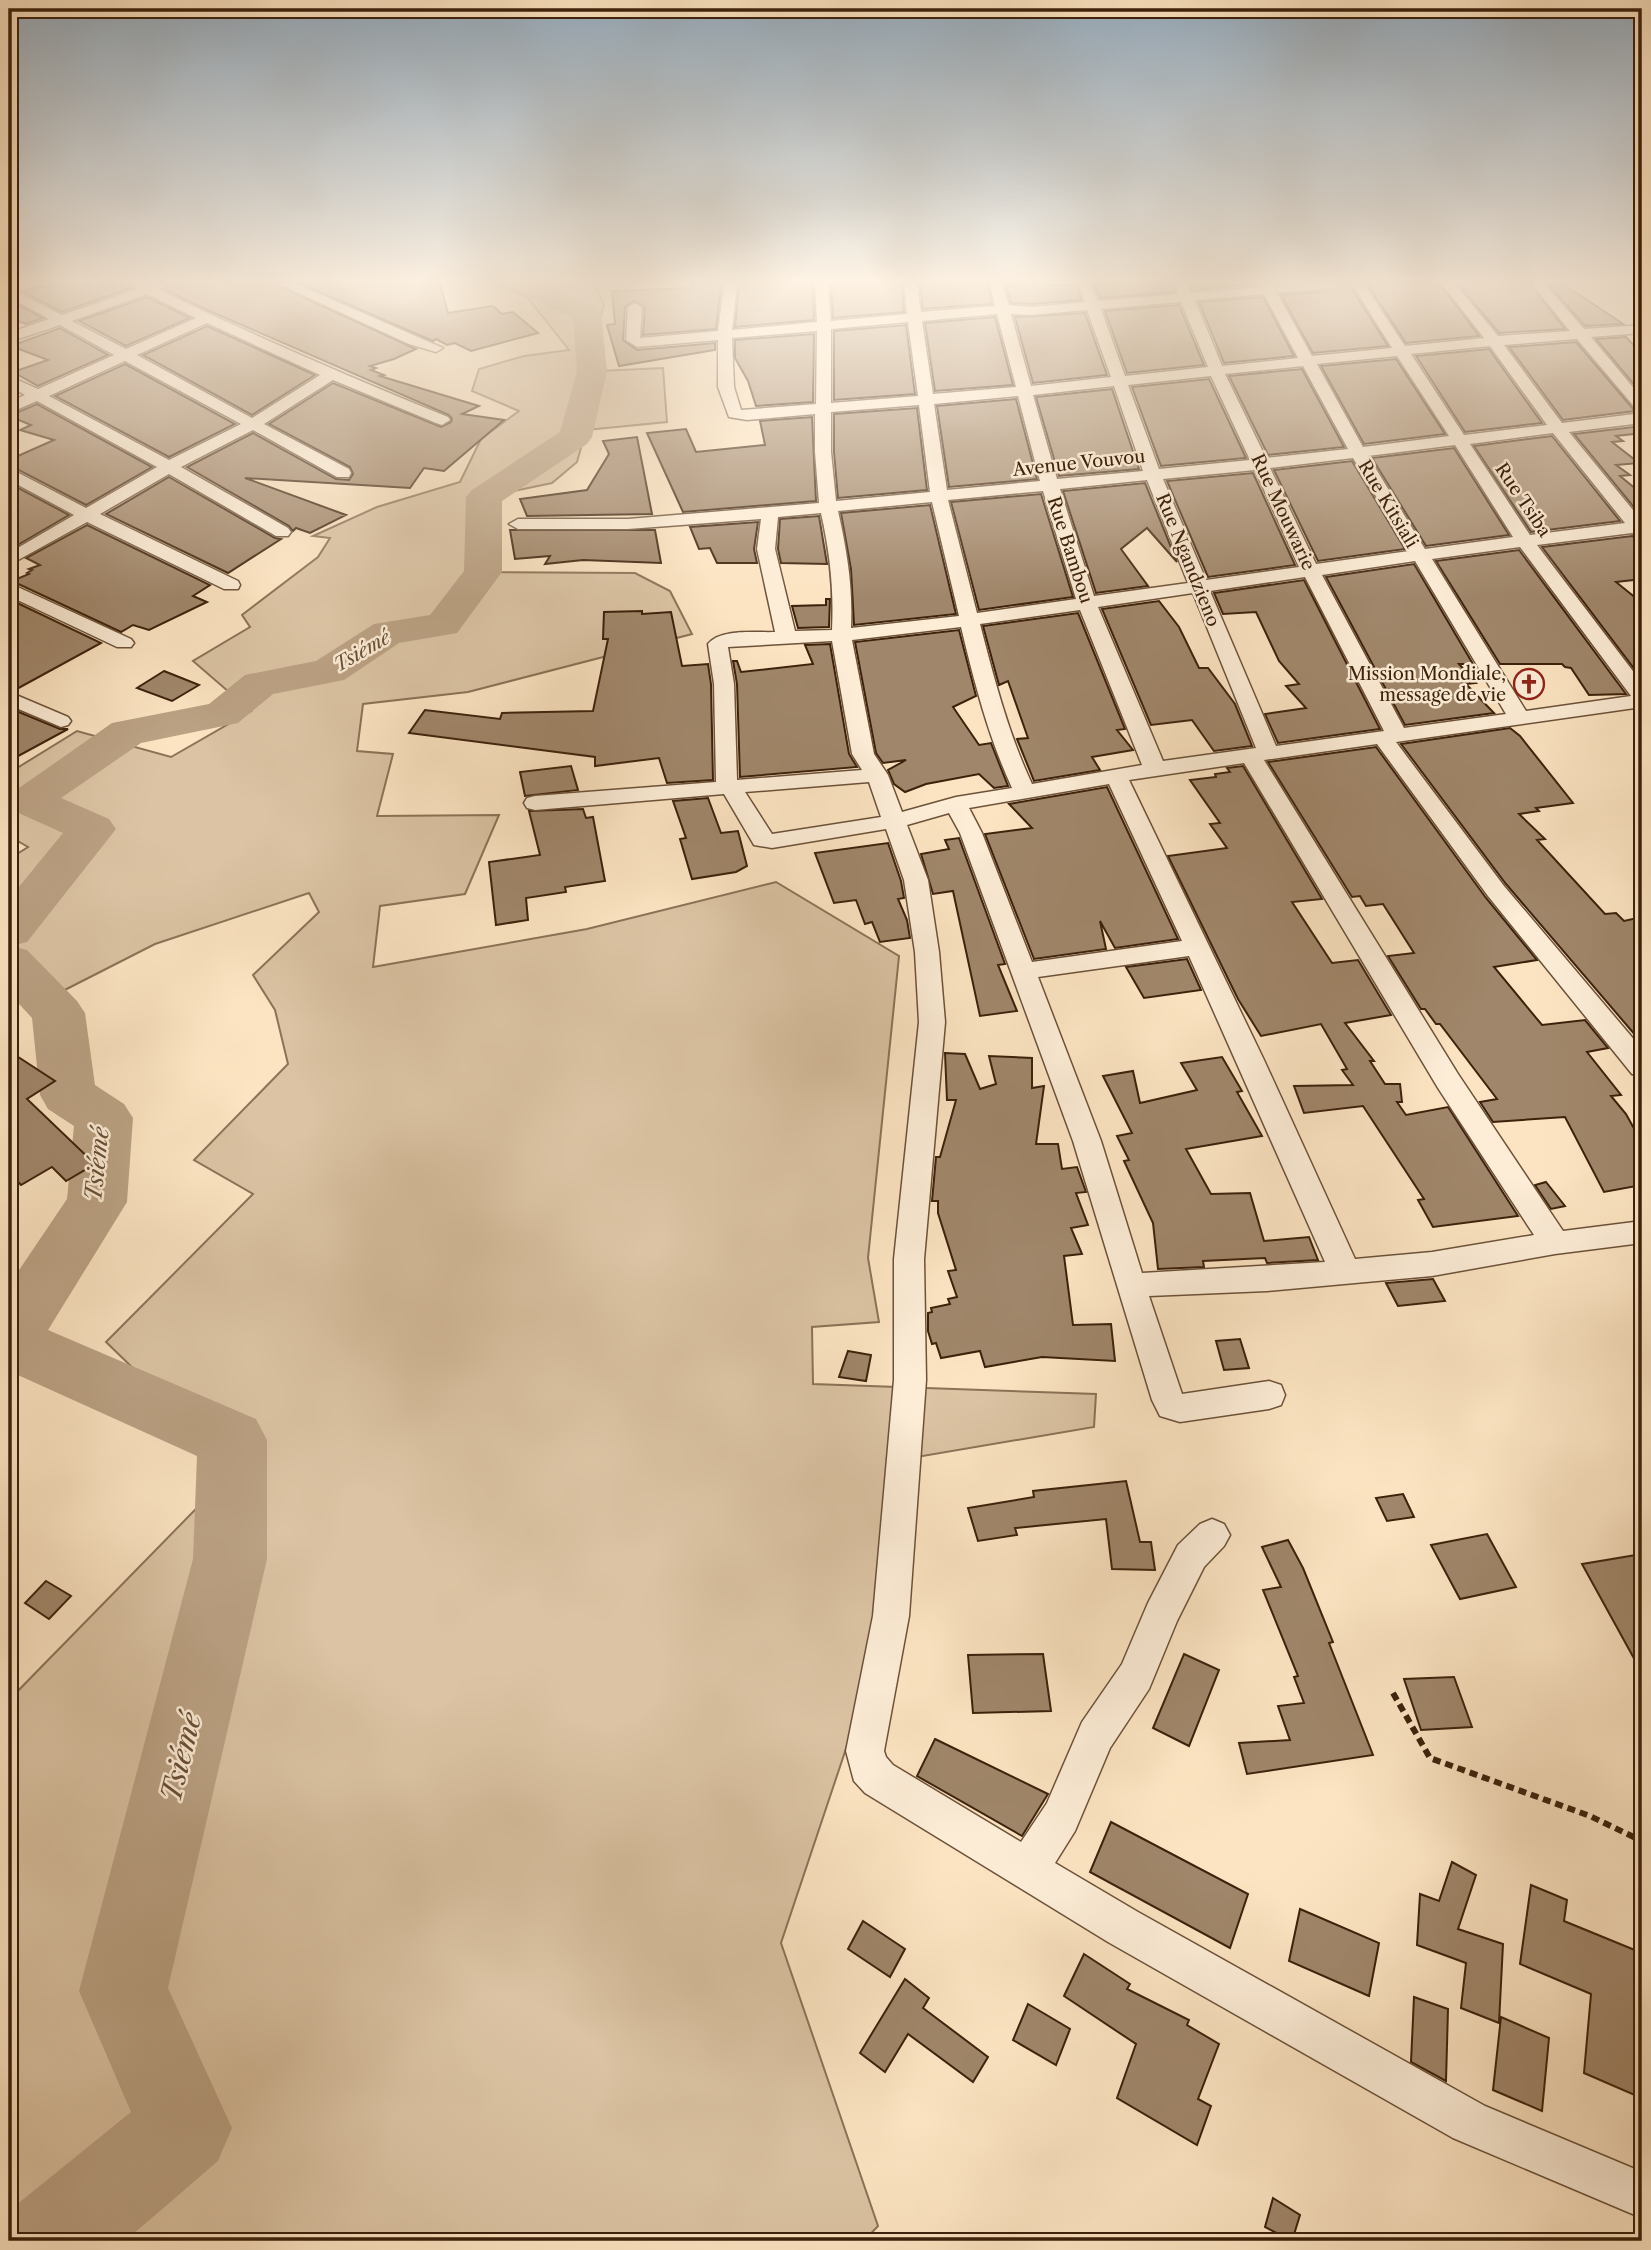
<svg xmlns="http://www.w3.org/2000/svg" width="1651" height="2250" font-family="'Libre Caslon Text',serif">
<style>
.green{fill:#dbc3a3;stroke:#8c7257;stroke-width:2}
.lines{fill:none;stroke-linecap:round;stroke-linejoin:round}
.river{fill:#bba284;fill-rule:evenodd}
.building{fill:#a0866a;stroke:#3c210b;stroke-width:2}
.minor-casing{stroke:#6c5239;stroke-width:3}
.path{stroke:#3c210b;stroke-width:6;stroke-dasharray:8 5;stroke-linecap:butt}
.minor{fill:#fdedd7;fill-rule:evenodd}
.labels{text-anchor:middle;dominant-baseline:central;stroke-width:5;stroke-linejoin:round;paint-order:stroke}
.far-street-label{font-size:18px;fill:#3c210b;stroke:#fdedd7}
.far-poi-label{font-size:18px;fill:#3c210b;stroke:#fdedd7;text-anchor:end}
.far-water-label{font-size:19px;font-style:italic;fill:#684e35;stroke:#fdedd7}
.water-label{font-size:23px;font-style:italic;fill:#684e35;stroke:#fdedd7}
.near-water-label{font-size:28px;font-style:italic;fill:#684e35;stroke:#fdedd7}
</style>
<rect width="100%" height="100%" fill="#fce4c2"/>
<filter id="stains"><feTurbulence type="fractalNoise" baseFrequency=".00286" numOctaves="4"/><feColorMatrix values="0 0 0 0 .2 0 0 0 0 .09 0 0 0 0 .02 0 0 0 .5 -.17"/></filter>
<radialGradient id="worn" r=".72"><stop offset=".6" stop-color="#630" stop-opacity="0"/><stop offset="1" stop-color="#630" stop-opacity=".3"/></radialGradient>
<polygon class="green" points="494,284 595,285 604,305 599,323 598,371 663,368 667,422 586,430 577,462 552,483 485,497 483,572 635,573 670,591 692,634 468,692 363,704 357,751 393,754 377,816 499,815 465,894 380,906 373,967 587,929 776,882 899,956 868,1258 879,1322 812,1327 813,1384 1096,1394 1094,1427 887,1462 885,1632 781,1943 878,2226 864,2241 9,2241 9,1700 233,1471 171,1405 106,1342 253,1194 194,1160 288,1064 275,1010 253,975 319,912 309,893 155,944 45,1000 9,981 9,859 28,847 9,836 9,773 77,731 171,757 251,711 193,661 250,627 242,615 318,557 330,538 313,536 377,507 460,482 481,439 519,411 472,391 479,369 524,356 569,350 527,297"/>
<g class="lines">
<polygon class="river" points="508,284 543,284 597,308 601,314 607,371 592,437 587,444 502,501 502,572 457,633 399,643 344,680 273,694 238,723 141,743 61,798 109,819 116,829 27,942 11,946 27,950 77,1001 85,1013 95,1085 124,1104 133,1118 127,1202 48,1330 256,1419 267,1440 267,1559 168,1988 232,2128 218,2161 125,2241 9,2241 9,2223 15,2206 131,2112 79,1991 193,1559 197,1456 9,1371 9,1285 67,1199 74,1126 48,1109 40,1095 32,1018 9,993 9,899 63,833 12,810 9,795 112,723 209,704 245,675 316,661 374,624 430,615 464,571 466,497 472,490 560,432 577,371 573,318 512,290"/>
</g>
<g class="building">
<polygon points="54,284 128,284 131,288 62,312 21,291"/>
<polygon points="166,284 277,284 278,286 416,349 394,359 370,366 376,368 371,370 384,375 380,376 479,406 462,414 504,420 444,471 424,468 410,488 245,478 346,515 310,533 296,528 293,531 289,526 187,467 253,433 336,479 349,480 353,474 350,467 269,424 333,383 441,427 451,422 452,419 449,415 196,305 165,289"/>
<polygon points="301,284 440,284 448,313 493,306 502,314 513,312 538,333 471,351 455,343 447,345 436,339 433,341"/>
<polygon points="691,284 721,284 716,329 643,335 645,307 634,301 625,307 623,340 637,350 715,343 715,350 619,366 607,325 615,324 612,291 692,288"/>
<polygon points="739,284 813,284 814,320 735,327"/>
<polygon points="831,284 902,284 904,312 833,318"/>
<polygon points="920,284 988,284 992,304 923,309"/>
<polygon points="1005,284 1077,285 1081,300 1031,304 1011,303"/>
<polygon points="1094,284 1173,284 1175,292 1100,298"/>
<polygon points="1190,284 1257,284 1193,290"/>
<polygon points="1341,284 1349,284 1388,346 1313,353 1281,295 1333,291"/>
<polygon points="1367,284 1440,284 1479,336 1406,343"/>
<polygon points="1458,284 1530,284 1565,329 1499,333"/>
<polygon points="1548,284 1563,284 1623,324 1585,326"/>
<polygon points="147,297 190,318 126,346 79,321"/>
<polygon points="1263,297 1294,356 1224,363 1199,302"/>
<polygon points="9,300 43,318 26,324 9,318"/>
<polygon points="1179,305 1204,365 1127,373 1105,311"/>
<polygon points="1085,313 1107,375 1033,383 1015,317"/>
<polygon points="995,317 1013,385 935,391 925,323"/>
<polygon points="906,325 915,394 834,400 834,331"/>
<polygon points="207,326 315,375 252,415 143,355"/>
<polygon points="60,328 108,355 38,386 13,372 48,360 11,346"/>
<polygon points="814,334 813,402 756,406 748,381 735,358 735,340"/>
<polygon points="1626,337 1642,354 1642,394 1596,339"/>
<polygon points="1576,342 1635,411 1563,420 1509,347"/>
<polygon points="1489,349 1542,423 1465,432 1416,356"/>
<polygon points="1396,359 1445,434 1364,444 1321,366"/>
<polygon points="125,364 235,424 169,457 55,396"/>
<polygon points="1302,369 1344,447 1268,455 1229,376"/>
<polygon points="1209,379 1246,458 1161,466 1132,387"/>
<polygon points="1112,389 1139,469 1059,476 1036,397"/>
<polygon points="1016,399 1037,479 949,487 937,406"/>
<polygon points="37,404 152,467 86,505 9,465 9,460 54,440 20,430 31,425 9,416"/>
<polygon points="917,408 927,490 838,498 834,452 834,414"/>
<polygon points="812,417 816,501 683,512 647,433 686,429 696,452 765,445 760,421"/>
<polygon points="1642,426 1642,433 1616,436 1623,441 1612,442 1639,463 1616,465 1630,475 1620,476 1642,494 1642,517 1574,434"/>
<polygon points="1552,436 1620,521 1531,532 1474,446"/>
<polygon points="637,437 652,514 527,516 520,499 587,490 609,454 603,441"/>
<polygon points="1454,448 1509,535 1426,546 1372,458"/>
<polygon points="1352,461 1405,549 1318,561 1274,470"/>
<polygon points="1253,473 1295,565 1208,577 1167,481"/>
<polygon points="169,477 275,538 281,539 228,573 106,514"/>
<polygon points="9,483 69,515 9,550"/>
<polygon points="1145,483 1177,562 1147,528 1121,549 1148,586 1096,593 1063,491"/>
<polygon points="1041,494 1073,597 979,610 951,502"/>
<polygon points="930,505 956,614 854,625 851,569 841,513"/>
<polygon points="819,516 827,564 781,563 778,549 780,519"/>
<polygon points="758,522 754,549 757,563 717,563 710,548 699,549 690,527"/>
<polygon points="87,525 210,585 193,596 207,602 149,630 133,625 121,632 12,581 29,574 27,573 32,570 29,569 40,565 26,558"/>
<polygon points="510,530 655,530 661,563 583,560 545,564 550,556 515,559"/>
<polygon points="1632,536 1642,541 1640,546 1642,579 1616,582 1642,603 1642,679 1542,547"/>
<polygon points="1519,550 1626,694 1589,695 1571,668 1565,667 1562,664 1500,664 1436,561"/>
<polygon points="1414,564 1473,664 1459,664 1476,683 1466,684 1494,713 1405,725 1326,577"/>
<polygon points="1304,580 1380,729 1278,743 1265,714 1306,708 1286,686 1299,684 1279,661 1256,612 1223,614 1214,593"/>
<polygon points="9,599 101,643 13,691 9,689"/>
<polygon points="826,599 830,599 829,627 798,628 792,606 826,605"/>
<polygon points="1159,601 1179,627 1199,668 1208,668 1235,704 1252,746 1214,751 1192,720 1151,725 1102,609"/>
<polygon points="642,611 642,614 671,612 682,666 708,664 711,684 713,780 667,783 659,758 595,766 595,757 409,733 425,710 500,719 502,713 593,711 608,639 603,639 604,612"/>
<polygon points="1078,613 1125,729 1117,730 1133,750 1092,757 1100,770 1034,781 1017,739 1028,738 1008,681 999,685 983,626"/>
<polygon points="959,630 976,696 953,707 979,745 991,743 1008,786 994,788 979,774 926,784 905,792 894,784 888,770 906,760 883,763 876,753 855,642"/>
<polygon points="830,644 849,754 857,767 740,777 737,684 733,661 737,661 741,672 813,664 805,645"/>
<polygon points="164,671 199,685 172,701 137,688"/>
<polygon points="9,708 60,729 68,729 9,761"/>
<polygon points="1510,728 1520,736 1573,803 1536,808 1539,811 1519,814 1545,839 1537,840 1605,914 1616,913 1624,921 1642,917 1642,1043 1506,884 1401,744"/>
<polygon points="1376,747 1486,898 1537,960 1494,967 1542,1025 1585,1020 1608,1048 1587,1052 1621,1095 1611,1096 1626,1114 1642,1143 1642,1185 1604,1192 1565,1117 1493,1122 1480,1102 1497,1099 1440,1024 1436,1024 1425,1009 1421,1009 1388,956 1414,953 1383,904 1366,906 1360,896 1352,897 1268,762"/>
<polygon points="571,766 578,790 525,796 520,772"/>
<polygon points="1243,766 1322,899 1292,902 1332,963 1358,960 1391,1015 1345,1023 1374,1061 1370,1061 1385,1084 1400,1084 1402,1102 1397,1102 1406,1115 1448,1107 1518,1216 1433,1227 1418,1200 1424,1199 1363,1106 1304,1113 1294,1086 1353,1085 1342,1070 1347,1069 1321,1024 1261,1036 1238,999 1168,856 1227,848 1210,824 1220,823 1190,780 1216,777 1215,774 1230,772 1227,768"/>
<polygon points="1107,787 1178,939 1115,948 1100,921 1106,949 1034,959 985,834 1032,828 1009,804"/>
<polygon points="708,798 721,833 738,831 747,866 736,872 692,879 680,839 686,838 673,801"/>
<polygon points="583,809 586,818 593,817 605,881 565,887 566,892 526,898 528,920 496,925 489,862 540,855 529,811"/>
<polygon points="959,838 1005,964 998,965 1017,1011 980,1016 953,891 933,894 921,854 949,849 945,840"/>
<polygon points="888,843 901,881 904,898 898,899 907,920 910,938 880,942 872,922 865,924 856,900 834,903 815,853"/>
<polygon points="1187,959 1201,990 1144,998 1126,967"/>
<polygon points="9,1051 55,1081 27,1099 95,1164 66,1181 52,1167 21,1185 9,1172"/>
<polygon points="945,1053 965,1054 980,1089 996,1084 989,1056 1032,1058 1032,1088 1044,1086 1036,1144 1058,1144 1062,1169 1077,1167 1086,1192 1076,1193 1088,1225 1071,1228 1082,1254 1064,1256 1073,1325 1111,1324 1115,1361 1042,1357 985,1367 980,1351 941,1358 936,1343 932,1344 928,1331 928,1313 932,1312 931,1308 950,1304 948,1299 957,1297 948,1271 956,1270 938,1213 938,1201 932,1201 936,1157 940,1157 956,1100 947,1100"/>
<polygon points="1222,1057 1242,1091 1237,1092 1262,1136 1186,1149 1211,1194 1250,1193 1264,1241 1309,1237 1318,1260 1267,1263 1265,1258 1203,1261 1204,1267 1158,1269 1153,1223 1124,1161 1129,1160 1117,1136 1132,1133 1103,1076 1133,1071 1140,1103 1197,1090 1181,1063"/>
<polygon points="1546,1182 1565,1206 1551,1209 1535,1185"/>
<polygon points="1433,1279 1445,1301 1398,1306 1386,1283"/>
<polygon points="1240,1339 1249,1368 1224,1370 1216,1341"/>
<polygon points="848,1351 871,1355 866,1381 839,1377"/>
<polygon points="1126,1481 1140,1542 1151,1542 1155,1570 1112,1569 1106,1519 1015,1528 1017,1535 978,1541 968,1508 1034,1497 1033,1491"/>
<polygon points="1403,1494 1414,1517 1387,1521 1376,1498"/>
<polygon points="1487,1534 1516,1587 1460,1599 1431,1545"/>
<polygon points="1288,1540 1303,1568 1333,1642 1329,1643 1373,1755 1247,1774 1239,1743 1290,1740 1278,1706 1304,1703 1294,1677 1298,1676 1263,1590 1281,1587 1262,1547"/>
<polygon points="1642,1554 1642,1673 1582,1564"/>
<polygon points="46,1581 71,1596 49,1619 25,1603"/>
<polygon points="1043,1654 1051,1711 973,1713 968,1655"/>
<polygon points="1184,1654 1219,1670 1189,1746 1153,1728"/>
<polygon points="1454,1677 1472,1727 1421,1730 1404,1679"/>
<polygon points="935,1739 1048,1794 1022,1836 917,1776"/>
<polygon points="1111,1822 1248,1894 1230,1948 1090,1872"/>
<polygon points="1452,1862 1476,1875 1458,1929 1503,1944 1499,2023 1461,2008 1466,1963 1417,1945 1420,1894 1439,1901"/>
<polygon points="1531,1885 1567,1900 1564,1921 1642,1953 1642,2075 1638,2073 1637,2096 1584,2073 1591,1994 1520,1964"/>
<polygon points="1300,1909 1379,1943 1369,1996 1289,1961"/>
<polygon points="863,1921 905,1949 890,1977 848,1949"/>
<polygon points="1084,1954 1130,1984 1127,1989 1189,2020 1187,2025 1219,2044 1198,2099 1211,2106 1197,2145 1117,2098 1136,2044 1064,1996"/>
<polygon points="905,1979 929,1998 923,2008 988,2057 973,2082 908,2034 885,2072 860,2053"/>
<polygon points="1414,1997 1448,2009 1446,2081 1411,2062"/>
<polygon points="1028,2004 1070,2029 1056,2065 1013,2040"/>
<polygon points="1501,2017 1549,2038 1542,2111 1493,2090"/>
<polygon points="1273,2198 1300,2215 1292,2241 1265,2227"/>
</g>
<g class="lines">
<g class="minor-casing">
<g id="minor">
<path d="M 130,284 L 163,284 L 165,286 L 160,290 C 254,336 350,377 448,417 L 450,420 L 442,425 L 436,423 L 333,380 L 264,424 L 349,469 L 351,473 L 349,477 L 337,477 L 253,430 L 181,467 L 288,528 L 291,532 L 288,536 L 276,536 L 169,474 L 100,514 L 238,581 L 240,585 L 238,589 L 224,589 L 87,522 L 9,565 L 9,553 L 74,515 L 9,480 L 9,468 L 86,508 L 157,467 L 37,401 L 9,413 L 9,402 L 25,395 L 9,386 L 9,376 L 38,389 L 114,355 L 60,325 L 9,342 L 9,333 L 49,319 L 9,297 L 9,288 L 62,315 L 137,289 ZM 147,294 L 196,318 L 126,349 L 72,321 ZM 207,323 L 320,375 L 252,418 L 137,355 ZM 125,361 L 241,424 L 169,460 L 49,396 Z"/>
<polygon points="279,284 296,284 443,348 436,352 409,344"/>
<path d="M 724,284 L 737,284 L 732,330 L 817,322 L 815,284 L 828,284 L 831,321 L 907,314 L 904,284 L 917,284 L 921,312 L 995,306 L 990,284 L 1002,284 L 1009,305 L 1031,307 L 1085,302 L 1079,284 L 1091,284 L 1098,301 L 1178,294 L 1175,284 L 1187,284 L 1191,293 L 1260,287 L 1259,284 L 1339,284 L 1333,288 L 1277,293 L 1312,356 L 1392,348 L 1352,284 L 1364,284 L 1405,346 L 1484,338 L 1442,284 L 1455,284 L 1498,336 L 1570,331 L 1532,284 L 1545,284 L 1584,329 L 1642,325 L 1642,333 L 1591,337 L 1642,398 L 1642,412 L 1637,410 L 1577,339 L 1504,345 L 1562,423 L 1642,413 L 1642,423 L 1569,432 L 1642,521 L 1642,538 L 1632,533 L 1537,545 L 1642,683 L 1642,707 L 1396,742 L 1504,886 L 1642,1049 L 1642,1076 L 1632,1074 L 1488,896 L 1377,744 L 1264,760 L 1458,1074 L 1563,1231 L 1642,1221 L 1642,1243 L 1555,1254 L 1432,1276 L 1267,1291 L 1149,1296 L 1182,1394 L 1269,1381 L 1281,1385 L 1285,1395 L 1281,1405 L 1269,1409 L 1180,1422 L 1160,1416 L 1152,1400 L 1073,1141 L 960,833 L 949,813 L 907,825 L 928,880 L 939,952 L 945,1022 L 924,1259 L 926,1380 L 909,1616 L 884,1751 L 886,1757 L 893,1765 L 1021,1842 L 1047,1803 L 1082,1722 L 1122,1664 L 1148,1603 L 1178,1545 L 1200,1524 L 1212,1519 L 1224,1524 L 1230,1535 L 1224,1546 L 1204,1567 L 1177,1621 L 1149,1689 L 1110,1748 L 1075,1831 L 1055,1863 L 1138,1912 L 1485,2106 L 1642,2172 L 1642,2218 L 1453,2138 L 1108,1942 L 865,1793 L 854,1781 L 846,1751 L 873,1616 L 894,1380 L 894,1259 L 919,1022 L 915,952 L 904,880 L 886,829 L 772,848 L 754,845 L 724,794 L 535,810 L 527,808 L 524,803 L 527,798 L 535,796 L 716,782 L 714,684 L 708,644 C 721,628 756,633 775,632 L 757,549 L 761,519 L 628,529 L 518,529 L 509,524 L 518,519 L 628,519 L 819,503 L 815,452 L 815,414 L 747,420 L 729,417 L 718,387 L 718,340 L 637,347 L 626,340 L 628,307 L 635,303 L 642,307 L 640,338 L 718,331 ZM 1264,294 L 1298,358 L 1222,366 L 1195,300 ZM 1181,302 L 1208,367 L 1125,376 L 1101,309 ZM 1087,310 L 1111,377 L 1031,386 L 1011,314 L 1031,315 ZM 997,314 L 1016,387 L 933,394 L 922,321 ZM 908,322 L 918,396 L 831,403 L 831,329 ZM 817,331 L 816,404 L 741,410 L 734,387 L 732,338 ZM 1490,346 L 1547,425 L 1464,435 L 1411,354 ZM 1397,356 L 1449,436 L 1363,447 L 1317,364 ZM 1303,366 L 1348,449 L 1266,458 L 1225,374 ZM 1211,376 L 1250,460 L 1159,469 L 1128,385 ZM 1114,386 L 1143,471 L 1057,479 L 1033,395 ZM 1018,396 L 1040,481 L 947,490 L 934,404 ZM 919,405 L 930,492 L 836,501 L 831,452 L 831,412 ZM 1553,433 L 1625,523 L 1530,535 L 1470,444 ZM 1455,445 L 1513,537 L 1425,549 L 1368,456 ZM 1353,458 L 1409,551 L 1316,564 L 1270,468 ZM 1255,470 L 1299,567 L 1206,580 L 1163,479 ZM 1147,480 L 1188,583 L 1094,596 L 1060,489 ZM 1043,491 L 1076,599 L 977,613 L 948,500 ZM 932,502 L 959,616 L 851,628 C 853,587 847,551 838,511 ZM 821,513 C 830,553 834,589 832,630 L 795,631 L 775,549 L 778,517 ZM 1520,547 L 1631,696 L 1526,711 L 1432,559 ZM 1415,561 L 1506,714 L 1404,728 L 1322,575 ZM 1305,577 L 1384,731 L 1276,746 L 1210,591 ZM 1193,593 L 1256,748 L 1163,761 L 1098,607 ZM 1080,610 L 1142,765 L 1032,784 C 1008,733 994,678 980,624 ZM 961,627 C 974,681 988,736 1012,788 L 956,797 L 902,812 L 888,775 L 874,754 L 852,640 ZM 832,641 L 852,754 L 862,770 L 737,780 L 734,684 L 728,647 ZM 1244,763 L 1438,1088 L 1534,1235 L 1432,1252 L 1355,1259 L 1264,1060 L 1129,780 ZM 869,782 L 881,817 L 772,834 L 745,792 ZM 1109,784 L 1182,941 L 1032,962 L 982,833 L 969,808 ZM 1189,956 L 1325,1262 L 1142,1273 L 1101,1141 L 1038,977 Z"/>
<polygon points="1627,284 1640,284 1642,297 1637,296"/>
<polygon points="9,583 131,639 134,643 131,647 117,647 9,596"/>
<polygon points="9,692 68,717 71,721 68,725 61,727 9,705"/>
</g>
</g>
<polyline class="path" points="1393,1693 1430,1758 1590,1816 1642,1841"/>
<use href="#minor" class="minor"/>
</g>
<linearGradient id="sky" x2="0" y2="1"><stop stop-color="#96adc0"/><stop offset="0.47" stop-color="#fef3e4"/><stop offset="1" stop-color="#fef3e4" stop-opacity="0"/></linearGradient>
<rect width="1651" height="598" fill="url(#sky)"/>
<defs>
<g id="church-ring" transform="scale(1.575)"><circle r="9.5" fill="#fdedd7" stroke="#8f2418" stroke-width="1.5"/><path d="M-1.2-6h2.4v3.5h3.3v2.4h-3.3V6h-2.4V-.1h-3.3v-2.4h3.3Z" fill="#8f2418"/></g>
</defs>
<g fill-rule="evenodd">
<use href="#church-ring" x="1529" y="684"/>
</g>
<g class="labels">
<g class="far-street-label">
<text transform="translate(1079 463) rotate(-6)">Avenue Vouvou</text>
<text transform="translate(1523 500) rotate(56)">Rue Tsiba</text>
<text transform="translate(1388 504) rotate(59)">Rue Kitsiali</text>
<text transform="translate(1283 512) rotate(65)">Rue Mouwarie</text>
<text transform="translate(1070 550) rotate(72)">Rue Bambou</text>
<text transform="translate(1188 560) rotate(68)">Rue Ngandzieno</text>
</g>
<g class="far-poi-label">
<text x="1506" y="674">Mission Mondiale,<tspan x="1506" dy="21">message de vie</tspan></text>
</g>
<g class="far-water-label">
<text transform="translate(362 651) rotate(-30)">Tsiémé</text>
</g>
<g class="water-label">
<text transform="translate(97 1164) rotate(-84)">Tsiémé</text>
</g>
<g class="near-water-label">
<text transform="translate(181 1757) rotate(-76)">Tsiémé</text>
</g>
</g>
<rect width="1651" height="2250" fill="none" stroke="#fce4c2" stroke-width="35"/>
<rect x="10" y="10" width="1630" height="2229" fill="none" stroke="#3c210b" stroke-width="3.5"/>
<rect x="18" y="18" width="1616" height="2215" fill="none" stroke="#3c210b" stroke-width="2"/>
<rect width="100%" height="100%" filter="url(#stains)"/>
<rect width="100%" height="100%" fill="url(#worn)"/>
</svg>
